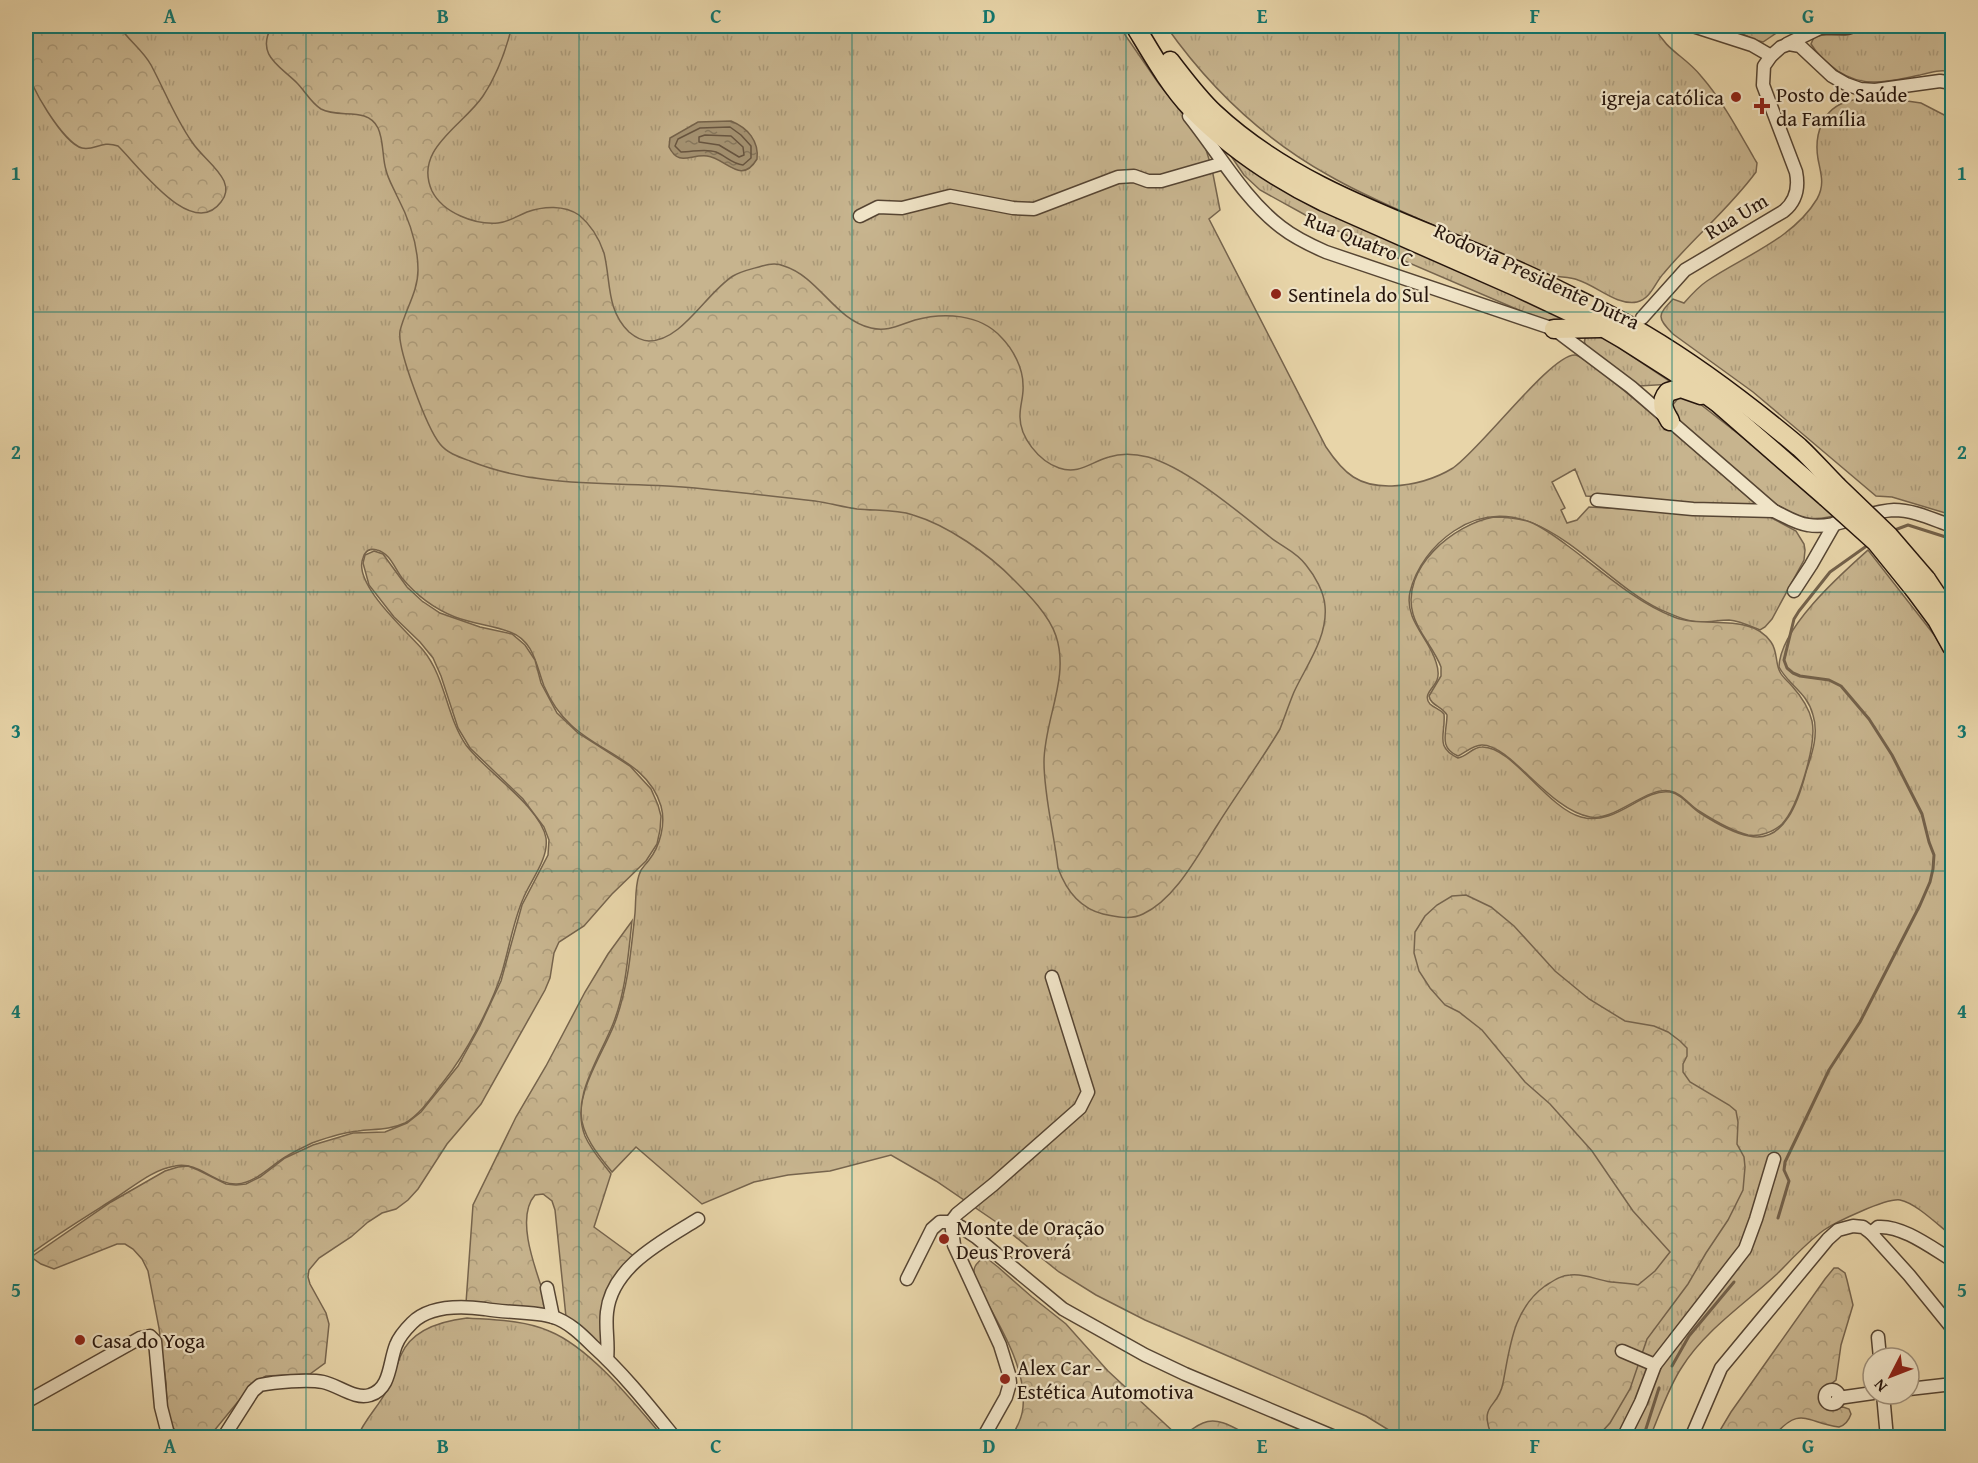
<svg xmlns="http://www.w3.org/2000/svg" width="1978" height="1463" font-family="'Gentium Book Plus',serif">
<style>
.grass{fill:url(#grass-tufts);stroke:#76644d;stroke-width:1.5}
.forest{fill:url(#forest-crowns);stroke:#76644d;stroke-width:1.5}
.water{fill:url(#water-ripples);stroke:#73614a;stroke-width:1.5}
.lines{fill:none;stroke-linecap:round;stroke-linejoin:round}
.shore{stroke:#665440;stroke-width:1.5}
.stream{stroke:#73614a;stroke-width:3}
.minor-casing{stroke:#564533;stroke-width:15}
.highway-casing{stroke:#26150c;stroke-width:21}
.minor{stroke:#f0e4c7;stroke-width:12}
.highway{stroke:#e8d5a9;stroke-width:18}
.highway-bridge-casing{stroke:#26150c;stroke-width:21;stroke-linecap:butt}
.highway-bridge{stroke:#e8d5a9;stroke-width:18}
.grid{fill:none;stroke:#0f766e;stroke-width:1.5;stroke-opacity:0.55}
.poi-dot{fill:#8f2418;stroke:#f0e4c7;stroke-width:2}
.labels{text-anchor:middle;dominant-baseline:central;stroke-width:4.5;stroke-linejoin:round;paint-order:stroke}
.poi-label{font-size:21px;fill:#26150c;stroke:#f0e4c7;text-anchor:start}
.street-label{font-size:21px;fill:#26150c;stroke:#f0e4c7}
.neatline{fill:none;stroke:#0f766e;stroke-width:2}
.grid-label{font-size:20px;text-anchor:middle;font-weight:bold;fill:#0f766e}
</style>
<defs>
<pattern id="grass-tufts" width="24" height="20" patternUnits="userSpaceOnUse" patternTransform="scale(1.5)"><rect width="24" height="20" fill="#c7b48e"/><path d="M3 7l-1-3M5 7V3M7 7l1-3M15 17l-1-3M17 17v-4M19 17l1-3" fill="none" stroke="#ab9a79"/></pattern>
<pattern id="forest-crowns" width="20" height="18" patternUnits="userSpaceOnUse" patternTransform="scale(1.5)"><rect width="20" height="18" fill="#c7b48e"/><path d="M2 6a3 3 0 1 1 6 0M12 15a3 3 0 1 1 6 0" fill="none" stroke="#ab9a79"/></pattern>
<pattern id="water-ripples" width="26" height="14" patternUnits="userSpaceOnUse" patternTransform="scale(1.5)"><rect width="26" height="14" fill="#a69474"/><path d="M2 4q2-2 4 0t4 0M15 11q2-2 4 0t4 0" fill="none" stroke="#87785e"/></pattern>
</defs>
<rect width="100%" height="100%" fill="#e8d5a9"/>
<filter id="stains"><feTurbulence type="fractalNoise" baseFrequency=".00333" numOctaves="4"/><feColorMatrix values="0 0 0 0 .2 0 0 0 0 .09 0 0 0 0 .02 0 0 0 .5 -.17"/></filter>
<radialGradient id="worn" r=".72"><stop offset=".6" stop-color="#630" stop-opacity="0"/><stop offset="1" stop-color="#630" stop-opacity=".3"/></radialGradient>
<g class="grass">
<path d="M 26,26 L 1119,26 L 1159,84 L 1190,123 L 1204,143 L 1212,169 L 1220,210 L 1209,219 L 1326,447 C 1344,474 1359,487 1392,486 C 1413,485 1435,479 1453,468 C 1481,449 1551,354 1575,355 C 1588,355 1735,486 1757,505 L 1698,504 L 1586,496 L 1575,469 L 1552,482 L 1565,508 L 1561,510 L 1567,523 L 1577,520 L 1589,507 L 1770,517 L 1796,531 L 1804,544 L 1805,550 L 1804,560 L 1772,619 L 1765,627 L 1760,630 C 1750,626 1740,621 1729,620 C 1720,620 1711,622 1702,622 C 1687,622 1673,615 1659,609 C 1595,578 1532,479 1454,531 C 1433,545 1416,567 1410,592 C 1404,620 1429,638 1436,662 C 1438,668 1439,675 1437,680 C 1434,688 1422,695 1430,704 C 1434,708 1440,709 1444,714 C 1446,734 1434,747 1458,758 C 1468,756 1472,747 1482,747 C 1512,746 1547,808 1581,817 C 1616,827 1642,788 1670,792 C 1682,794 1690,807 1700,813 C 1714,822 1732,833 1749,836 C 1785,844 1799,799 1806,772 C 1812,754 1819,734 1813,715 C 1807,692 1789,686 1779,667 C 1780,628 1840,575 1868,550 L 1935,636 L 1952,666 L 1952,1236 C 1939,1226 1916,1203 1900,1200 C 1886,1198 1836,1222 1824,1230 C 1806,1243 1792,1259 1777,1274 C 1746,1303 1705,1330 1682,1367 C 1668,1388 1660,1414 1650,1437 L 1400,1437 L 1366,1416 L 1145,1320 L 1096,1295 L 1059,1272 L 1002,1226 L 936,1181 L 891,1155 L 830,1171 L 788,1175 L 754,1182 L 702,1204 L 636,1147 L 612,1172 C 599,1156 582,1136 581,1114 C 580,1087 604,1050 614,1025 C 628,989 631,951 635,913 C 636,901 635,887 639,875 C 641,867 644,867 649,860 C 660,846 666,824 661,806 C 648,762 600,753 571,725 C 559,714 550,700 544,686 C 536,665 534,641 510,632 C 493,625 473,624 455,617 C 435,609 416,595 402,578 C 395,569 390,553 377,550 C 370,548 365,551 363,558 C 352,584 408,632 423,650 C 446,678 446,716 466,745 C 485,771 541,807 546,838 C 549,859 530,881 523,899 C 513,922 509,949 502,972 C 492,1005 465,1055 444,1081 C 433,1095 421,1114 405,1123 C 390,1130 374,1129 358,1131 C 343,1132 326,1138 312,1143 C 304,1147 295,1151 287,1156 C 271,1165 256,1183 237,1184 C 215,1185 199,1161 175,1166 C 154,1169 134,1186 117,1197 C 87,1216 57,1234 29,1255 L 26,1253 Z"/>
<path d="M 1166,26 L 1654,26 C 1667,52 1684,55 1701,76 C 1722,100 1738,130 1754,158 L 1757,163 L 1756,172 C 1729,209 1693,238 1664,273 C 1655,282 1651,299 1637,302 C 1617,306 1597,286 1578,280 C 1568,276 1557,278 1547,274 C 1509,260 1472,242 1435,226 C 1399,210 1362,195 1328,175 C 1262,138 1209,87 1166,26 Z"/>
<path d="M 1877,26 L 1952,26 L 1952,72 C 1941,69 1931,72 1920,75 C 1890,81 1865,89 1838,71 C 1828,64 1818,56 1811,44 L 1814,37 L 1827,34 L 1845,35 Z"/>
<path d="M 1886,98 L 1921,103 L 1952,119 L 1952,515 L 1892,497 L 1876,496 L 1753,392 L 1673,334 C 1656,317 1658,315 1673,299 L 1684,303 C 1691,295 1698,287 1707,281 C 1744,256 1793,239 1817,199 C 1825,185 1821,174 1818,159 C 1814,135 1822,108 1849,101 C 1861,98 1874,99 1886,98 Z"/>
<polygon points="1231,156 1273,182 1584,323 1542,320 1365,244 1309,217 1260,190 1244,175"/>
<path d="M 1600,335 L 1674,384 L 1639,386 L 1588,348 C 1584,344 1583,340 1587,336 Z"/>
<path d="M 1680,396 L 1691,397 L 1841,514 C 1809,524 1794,517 1767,498 L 1674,416 L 1671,407 Z"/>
<path d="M 467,1318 C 494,1320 524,1320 549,1331 C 591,1348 634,1403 663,1437 L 357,1438 C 364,1420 379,1406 387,1390 C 393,1379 396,1366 401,1355 C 412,1329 442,1321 467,1318 Z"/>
</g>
<g class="forest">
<path d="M 36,26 L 119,26 C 128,40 143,50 151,65 C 165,91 175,118 192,142 C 201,156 217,166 224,181 C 227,188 226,196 221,202 C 192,241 138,165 118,146 C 101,140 95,151 82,148 C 64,144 27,83 26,65 C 24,50 30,39 36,26 Z"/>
<path d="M 272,26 L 512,26 C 506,50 497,75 483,96 C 463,126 413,149 432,191 C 443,213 475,225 498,223 C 509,222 517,216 527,212 C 544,206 564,205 579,215 C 591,225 599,238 604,253 C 611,281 606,310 629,332 C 635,337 641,341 649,341 C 682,341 706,293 733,276 C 741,271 752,269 762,266 C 769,264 777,263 784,266 C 819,277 835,320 871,328 C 888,332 899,325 915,320 C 944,312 980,314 1001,337 C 1013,349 1023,368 1023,385 C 1024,395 1020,405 1020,415 C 1019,437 1039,461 1059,468 C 1079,475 1091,462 1109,457 C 1121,453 1136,454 1148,457 C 1187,468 1237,511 1270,537 C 1281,546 1297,552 1306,565 C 1315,576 1324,592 1325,606 C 1328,637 1306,666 1294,692 C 1289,704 1285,716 1280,729 C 1261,761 1238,792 1218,824 C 1199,853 1176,899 1143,914 C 1131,920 1116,917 1103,914 C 1079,908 1066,890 1058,868 C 1054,833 1044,796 1044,762 C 1044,720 1070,678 1056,636 C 1049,615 1029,595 1014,580 C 989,554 947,525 913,515 C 895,509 875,511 857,509 C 843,507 829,503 815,501 C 775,496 735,492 695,488 C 619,481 542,490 470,461 C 459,457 447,453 440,444 C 427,428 397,349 400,331 C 405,310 418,292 418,270 C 418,243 409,219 397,196 C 393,187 388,179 386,170 C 382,157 384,141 378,128 C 367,106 339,119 321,109 C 311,103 305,91 297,83 C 280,66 255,55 272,26 Z"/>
<polygon points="1718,26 1787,26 1763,42 1755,40 1734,30"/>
<path d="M 1494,517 C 1506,517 1518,518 1530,522 C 1547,529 1561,541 1576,552 C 1606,575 1638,603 1674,617 C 1703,629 1751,612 1771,642 C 1778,652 1775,663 1780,672 C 1783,678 1788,681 1792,686 C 1801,696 1809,708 1812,721 C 1817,744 1798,807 1782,824 C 1774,832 1759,837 1748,835 C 1732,831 1713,820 1699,811 C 1689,805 1682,793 1670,791 C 1647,786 1614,822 1590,817 C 1548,809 1511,745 1482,745 C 1473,745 1466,752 1458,756 C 1438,748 1447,732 1447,715 C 1442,706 1431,706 1429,696 L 1441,676 L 1441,667 C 1434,648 1418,633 1413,614 C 1400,568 1454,524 1494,517 Z"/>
<polygon points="374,551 383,554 407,587 422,601 440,613 480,627 512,634 525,645 535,660 541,683 557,713 578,733 630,766 651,789 658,805 661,816 660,830 657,844 646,861 612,894 584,926 559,942 554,953 550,978 545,990 481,1104 447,1144 418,1189 408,1200 396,1209 382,1213 368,1222 351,1237 319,1258 309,1270 308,1277 310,1284 326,1313 329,1324 325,1363 310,1374 266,1376 254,1382 209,1437 179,1437 172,1426 167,1409 166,1383 159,1328 148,1271 142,1259 133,1249 125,1244 117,1244 54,1269 41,1264 31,1257 111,1202 165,1171 178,1167 188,1166 198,1170 226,1184 236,1185 246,1184 260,1177 285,1158 313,1145 353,1133 385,1132 407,1123 421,1112 458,1066 480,1026 501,981 522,905 548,855 549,840 544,827 523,799 470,748 458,728 441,676 433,658 420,642 394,617 369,585 363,563 365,555"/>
<path d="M 1466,895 L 1491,907 L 1514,926 L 1555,971 L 1589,999 L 1625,1021 L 1654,1026 L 1668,1032 L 1680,1041 L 1687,1048 L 1687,1056 L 1683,1064 L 1683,1072 L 1690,1082 L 1729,1105 L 1736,1111 L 1738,1122 L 1737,1144 L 1744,1157 L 1745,1167 L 1743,1190 L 1728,1220 L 1706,1253 L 1688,1284 L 1647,1339 L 1630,1389 L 1610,1423 L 1597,1437 L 1492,1437 C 1478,1402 1498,1410 1503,1383 C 1510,1347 1513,1309 1545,1286 C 1553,1281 1561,1275 1570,1275 C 1585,1273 1596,1280 1611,1282 C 1620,1283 1628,1283 1638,1285 L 1655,1271 L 1670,1252 L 1633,1211 L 1592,1151 L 1550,1104 L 1525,1082 L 1482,1030 L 1459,1012 L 1445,1005 L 1430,988 L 1419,971 L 1414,953 L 1415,932 L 1425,916 L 1437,905 L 1452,896 Z"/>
<path d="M 632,921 C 628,956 626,991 613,1024 C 599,1059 570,1098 585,1136 C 591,1150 602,1162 611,1174 L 594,1227 L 635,1257 L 622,1271 L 604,1350 L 566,1317 L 555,1210 L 552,1201 L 543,1194 L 535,1195 C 512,1221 542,1284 550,1313 L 466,1303 L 473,1205 L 516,1117 L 546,1066 L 585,992 L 608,954 Z"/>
<path d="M 982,1259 L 989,1260 L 998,1267 L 1032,1297 L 1066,1324 L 1108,1371 L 1177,1435 C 1191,1433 1191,1428 1203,1423 C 1220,1416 1237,1430 1252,1437 L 1011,1437 C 1017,1428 1022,1419 1023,1407 C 1027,1365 995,1319 976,1282 C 973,1272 972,1266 982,1259 Z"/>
<path d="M 1834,1268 L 1838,1268 L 1845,1273 L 1847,1280 L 1853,1305 L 1841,1345 L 1836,1380 L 1821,1392 L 1820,1400 L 1828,1408 L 1843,1407 L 1849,1409 L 1851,1414 C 1849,1420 1846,1425 1839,1427 C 1805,1422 1800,1405 1773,1437 L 1718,1437 L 1719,1432 L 1731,1412 L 1825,1279 Z"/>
</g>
<path class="water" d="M 731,121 C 748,128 759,141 757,159 C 741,186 726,158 707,156 C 690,154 679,167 669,147 L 670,138 L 698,122 Z"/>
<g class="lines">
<g class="shore">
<path d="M 730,127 L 741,135 L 751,146 L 751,158 L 743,165 C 732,164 726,156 716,152 C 705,148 693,152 681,152 L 675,146 L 678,139 L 700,128 Z"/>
<polygon points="705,135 731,136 743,147 744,155 739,157 719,145 699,142 699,137"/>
</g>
<g class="stream">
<polyline points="1892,531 1908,525 1952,539"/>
<polyline points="1778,1218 1789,1181 1784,1170 1785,1162 1829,1070 1860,1022 1920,905 1930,882 1933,869 1934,855 1929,842 1922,814 1892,755 1869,719 1841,686 1829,680 1800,676 1793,673 1787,668 1784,660 1794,619 1799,611 1830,572 1868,545"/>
<polyline points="1672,1366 1689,1336 1734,1282"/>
<polyline points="1643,1438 1659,1388"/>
</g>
<g class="minor-casing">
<g id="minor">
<polyline points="1693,26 1752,45 1771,56"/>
<polyline points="1787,44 1820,28 1848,28 1854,26"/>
<path d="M 1189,116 C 1218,152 1244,199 1281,227 C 1295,238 1310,245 1326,252 L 1554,329 L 1631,387 L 1774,511 C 1785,516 1795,523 1808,525 C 1835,530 1866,511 1894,510 C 1914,510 1934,520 1952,526"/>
<polyline points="860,216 878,207 902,208 950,196 1013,208 1034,209 1118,177 1134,176 1148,181 1161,181 1220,164"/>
<path d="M 1642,318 L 1685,270 L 1784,211 C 1796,201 1799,187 1796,172 L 1763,85 L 1764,66 L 1771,56 L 1781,47 L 1789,44 L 1800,46 L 1832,76 L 1846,84 L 1860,89 L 1875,90 L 1940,81 L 1952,83"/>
<polyline points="1597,500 1693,509 1774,511"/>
<polyline points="1794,591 1811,565 1835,523"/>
<polyline points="1871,1233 1909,1275 1952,1328"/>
<polyline points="907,1279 932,1229 940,1222 951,1222 961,1227 976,1237 1063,1309 1145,1355 1185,1374 1337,1438"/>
<polyline points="547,1288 553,1317"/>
<polyline points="1878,1337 1880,1358"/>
<polyline points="1622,1351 1655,1365"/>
<path d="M 607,1359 C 609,1343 605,1328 607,1312 C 612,1266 663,1241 698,1219"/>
<polyline points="1909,1389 1944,1385"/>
<circle cx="1832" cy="1397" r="7"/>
<polyline points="1883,1394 1887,1438"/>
<polyline points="1838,1398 1873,1393"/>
<polyline points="26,1402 140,1338 150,1336 155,1341 161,1407 169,1438"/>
<path d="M 223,1438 L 253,1391 L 260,1385 C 274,1382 308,1379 323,1382 C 338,1385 355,1400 370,1395 C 391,1389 389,1362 396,1345 C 399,1337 406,1329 412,1323 C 430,1305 462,1306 485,1309 C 505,1313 535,1311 553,1317 C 569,1322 582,1335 593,1346 C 624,1374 649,1406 675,1438"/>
<polyline points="983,1438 1006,1397 1010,1383 1009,1374 1000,1345 954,1245 951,1222 957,1214 994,1184 1080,1108 1088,1092 1052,977"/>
<polyline points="1623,1438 1641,1402 1655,1365 1745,1249 1756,1219 1774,1159"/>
<path d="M 1691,1438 L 1721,1368 L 1828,1239 L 1838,1230 L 1853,1226 L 1863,1227 L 1871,1233 L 1878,1227 C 1902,1225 1932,1248 1952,1260"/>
</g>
</g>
<g class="highway-casing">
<g id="highway">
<path d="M 1135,26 C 1152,54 1169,85 1192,109 C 1231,149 1275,178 1324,202 L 1519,288 L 1604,328 L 1623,339 L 1684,378 L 1718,403 L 1826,497"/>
<path d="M 1170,61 C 1184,79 1198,98 1214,113 C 1306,199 1433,229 1544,283 C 1577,300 1612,315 1645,335 C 1699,367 1750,406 1799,447 C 1812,459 1824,473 1837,486"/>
<polyline points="1554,329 1600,328"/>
<path d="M 1670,421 C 1664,411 1659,402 1668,392 L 1681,388 L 1701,395"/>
<polyline points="1926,579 1952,618"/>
<polyline points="1914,589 1937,620 1952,647"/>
</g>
</g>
<use href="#minor" class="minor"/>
<use href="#highway" class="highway"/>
<g class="highway-bridge-casing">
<g id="highway-bridge">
<polyline points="1837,486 1889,536 1926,579"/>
<polyline points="1826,497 1876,542 1914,589"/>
</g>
</g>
<use href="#highway-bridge" class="highway-bridge"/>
</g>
<path class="grid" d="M 306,26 L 306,1438M 579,26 L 579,1438M 852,26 L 852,1438M 1126,26 L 1126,1438M 1399,26 L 1399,1438M 1672,26 L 1672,1438M 26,312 L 1952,312M 26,592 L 1952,592M 26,871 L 1952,871M 26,1151 L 1952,1151"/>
<g class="poi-dot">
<circle cx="1736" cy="97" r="6"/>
<path d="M1759 97h6v6h6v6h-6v6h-6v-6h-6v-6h6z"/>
<circle cx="1276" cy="294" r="6"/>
<circle cx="944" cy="1239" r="6"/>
<circle cx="80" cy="1340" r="6"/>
<circle cx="1005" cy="1379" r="6"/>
</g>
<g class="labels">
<g class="poi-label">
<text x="1776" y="94">Posto de Saúde<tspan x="1776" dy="24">da Família</tspan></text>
<text x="1724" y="97" text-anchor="end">igreja católica</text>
<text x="1288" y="294">Sentinela do Sul</text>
<text x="956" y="1227">Monte de Oração<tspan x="956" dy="24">Deus Proverá</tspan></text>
<text x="92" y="1340">Casa do Yoga</text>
<text x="1017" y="1367">Alex Car -<tspan x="1017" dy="24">Estética Automotiva</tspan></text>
</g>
<g class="street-label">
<text transform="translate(1736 216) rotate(-31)">Rua Um</text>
<text transform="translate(1359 239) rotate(22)">Rua Quatro C</text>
<text transform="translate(1537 276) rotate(25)">Rodovia Presidente Dutra</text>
</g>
</g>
<rect width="1978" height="1463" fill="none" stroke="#e8d5a9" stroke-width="66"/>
<g transform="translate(1891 1376) rotate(228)"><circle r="28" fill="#f0e4c7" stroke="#9f917c" stroke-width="1.5"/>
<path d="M0-4.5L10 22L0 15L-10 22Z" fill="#8f2418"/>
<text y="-9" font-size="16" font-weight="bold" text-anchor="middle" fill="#26150c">N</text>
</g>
<rect x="33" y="33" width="1912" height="1397" class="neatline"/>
<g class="grid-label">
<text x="170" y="23">A</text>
<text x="443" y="23">B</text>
<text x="716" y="23">C</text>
<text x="989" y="23">D</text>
<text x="1262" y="23">E</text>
<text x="1535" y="23">F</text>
<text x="1808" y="23">G</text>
<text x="16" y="180">1</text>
<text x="1962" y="180">1</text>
<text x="16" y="459">2</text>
<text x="1962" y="459">2</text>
<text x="16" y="738">3</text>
<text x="1962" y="738">3</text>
<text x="16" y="1018">4</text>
<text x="1962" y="1018">4</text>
<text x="16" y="1297">5</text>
<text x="1962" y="1297">5</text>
<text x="170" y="1453">A</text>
<text x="443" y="1453">B</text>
<text x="716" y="1453">C</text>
<text x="989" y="1453">D</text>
<text x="1262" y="1453">E</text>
<text x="1535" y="1453">F</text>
<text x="1808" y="1453">G</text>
</g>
<rect width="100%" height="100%" filter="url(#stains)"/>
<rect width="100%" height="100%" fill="url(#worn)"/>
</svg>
